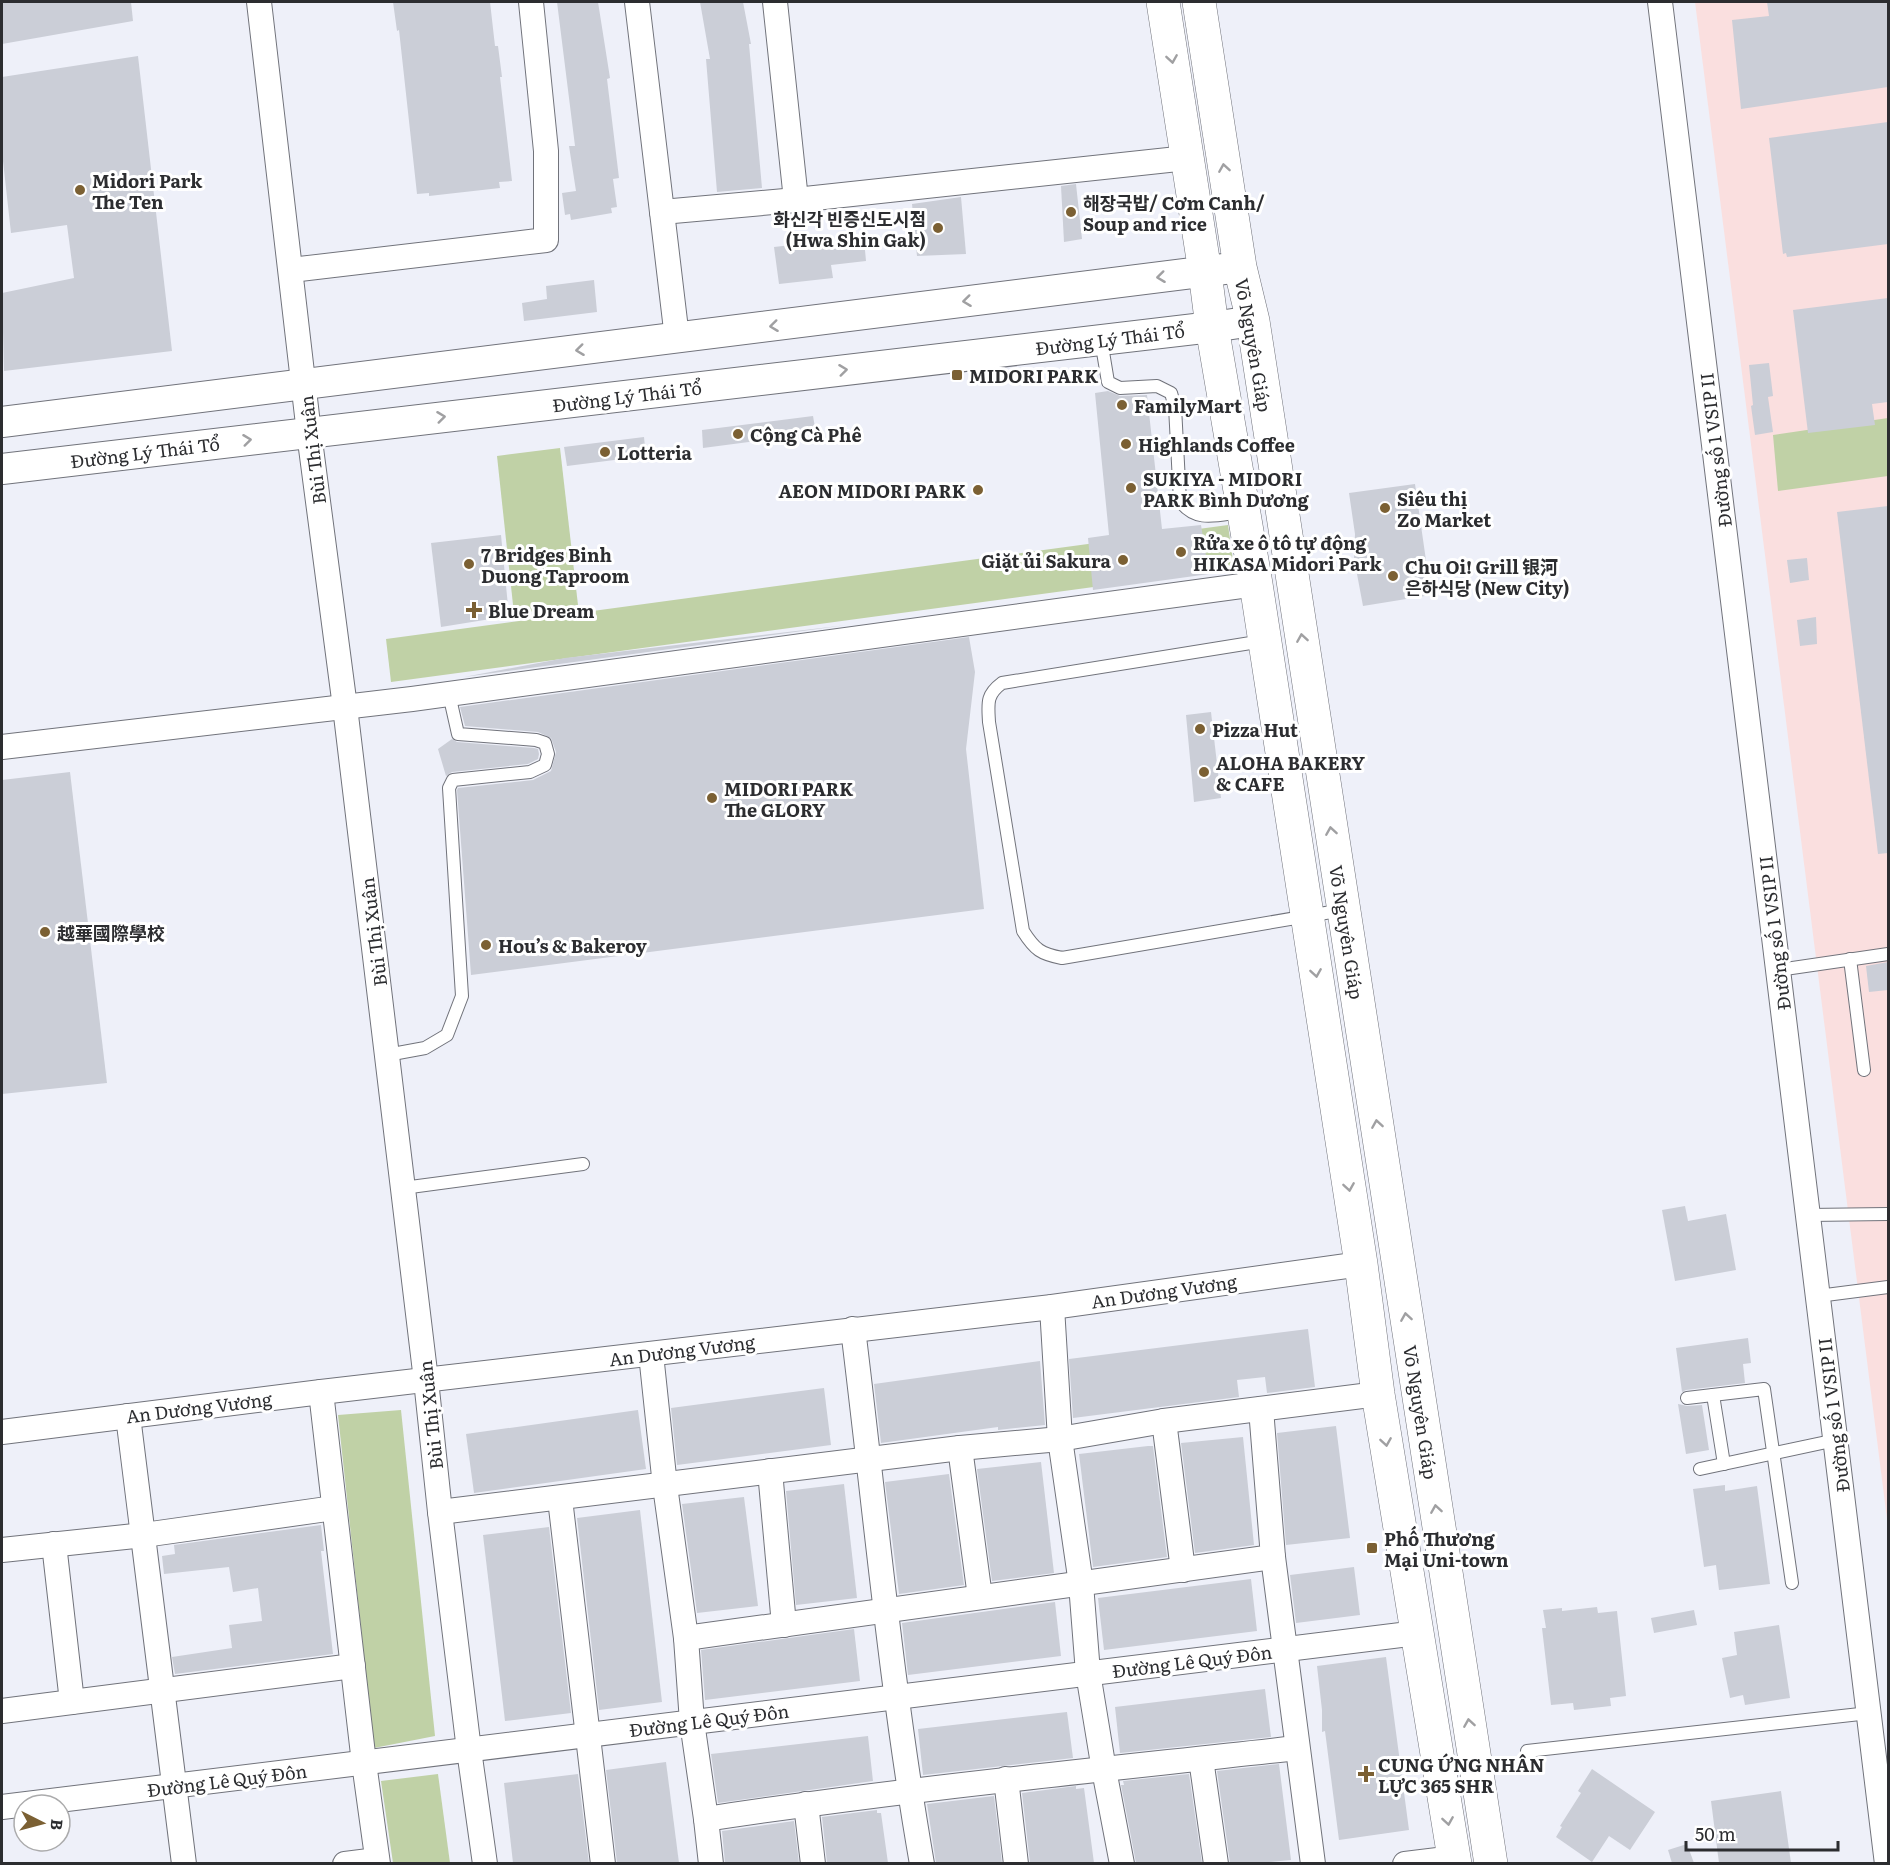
<svg xmlns="http://www.w3.org/2000/svg" width="1890" height="1865" font-family="Literata,'Noto Sans SC','Noto Sans KR',serif">
<style>
.industrial{fill:#fadfdf}
.green{fill:#c0d1a6}
.building{fill:#cbced7}
.lines{fill:none;stroke-linecap:round;stroke-linejoin:round}
.service-casing{stroke:#71737b;stroke-width:14}
.minor-casing{stroke:#71737b;stroke-width:26}
.tertiary-casing{stroke:#71737b;stroke-width:32}
.secondary-casing{stroke:#71737b;stroke-width:34}
.service{stroke:#fff;stroke-width:12}
.minor{stroke:#fff;stroke-width:24}
.tertiary{stroke:#fff;stroke-width:30}
.secondary{stroke:#fff;stroke-width:33}
.oneway{stroke:#a0a0a2}
.poi-dot{fill:#7b6033;stroke:#fff;stroke-width:2}
.labels{text-anchor:middle;dominant-baseline:central;stroke-width:6;stroke-linejoin:round;paint-order:stroke}
.poi-label{font-size:18px;font-weight:bold;fill:#2c2d30;stroke:#fff;text-anchor:start}
.street-label{font-size:18px;fill:#2c2d30;stroke:#fff}
</style>
<rect width="100%" height="100%" fill="#eef0f9"/>
<polygon class="industrial" points="1695,2 1888,2 1888,1527"/>
<g class="green">
<polygon points="1888,418 1888,476 1778,491 1773,435"/>
<polygon points="560,448 578,605 514,614 497,456"/>
<polygon points="1228,525 1234,568 391,682 386,639"/>
<polygon points="401,1410 435,1736 374,1748 338,1415"/>
<polygon points="438,1774 450,1863 393,1863 381,1781"/>
</g>
<g class="building">
<polygon points="2,2 131,2 133,21 2,44"/>
<polygon points="393,2 490,2 495,46 498,46 502,77 500,77 512,181 499,182 500,188 429,196 429,193 417,194 399,30 397,31"/>
<polygon points="557,2 598,2 610,78 607,79 619,178 613,179 617,207 611,208 612,213 571,220 570,214 565,215 562,193 576,191 569,146 575,146"/>
<polygon points="700,2 743,2 751,44 749,44 762,188 717,192 706,59 710,59"/>
<polygon points="1767,2 1888,2 1888,87 1741,109 1732,20 1769,16"/>
<polygon points="138,56 172,351 4,371 2,293 74,278 67,225 11,233 2,152 2,77"/>
<polygon points="1888,122 1888,244 1787,257 1786,253 1783,254 1769,138"/>
<polygon points="1076,184 1082,239 1064,242 1061,186"/>
<polygon points="961,197 966,254 917,256 912,204"/>
<polygon points="864,239 866,261 831,265 833,278 779,284 774,247 828,241 829,243"/>
<polygon points="594,280 597,312 524,321 522,303 547,299 546,286"/>
<polygon points="1888,298 1888,402 1872,404 1875,425 1808,433 1793,310"/>
<polygon points="1769,363 1773,396 1768,397 1773,432 1755,435 1751,406 1753,405 1749,365"/>
<polygon points="1108,391 1120,396 1147,395 1162,529 1201,525 1209,574 1093,590 1088,538 1109,535 1095,393"/>
<polygon points="813,416 816,433 703,448 702,430"/>
<polygon points="644,437 646,456 567,466 564,447"/>
<polygon points="1415,484 1431,595 1363,606 1354,558 1355,534 1349,493"/>
<polygon points="1888,506 1888,853 1878,854 1837,512"/>
<polygon points="501,535 509,616 441,627 431,543"/>
<polygon points="1807,558 1809,580 1790,583 1787,560"/>
<polygon points="1816,617 1817,644 1800,646 1797,620"/>
<polygon points="847,625 464,677 565,658"/>
<polygon points="969,637 975,672 966,749 984,909 471,975 457,790 458,788 533,780 551,771 556,752 551,738 538,732 465,726 460,707"/>
<polygon points="1211,712 1221,798 1194,802 1186,715"/>
<polygon points="452,739 457,742 534,748 538,749 539,754 538,759 528,764 452,772 446,776 438,749"/>
<polygon points="70,772 107,1083 2,1094 2,780"/>
<polygon points="1888,962 1888,990 1869,992 1866,966"/>
<polygon points="1685,1206 1688,1221 1726,1214 1736,1270 1675,1281 1662,1210"/>
<polygon points="1308,1329 1315,1387 1267,1393 1265,1377 1237,1380 1239,1397 1073,1418 1069,1359"/>
<polygon points="1748,1338 1751,1363 1743,1364 1745,1383 1686,1390 1682,1392 1676,1348"/>
<polygon points="1040,1361 1045,1425 998,1430 998,1427 881,1443 874,1384"/>
<polygon points="824,1388 831,1445 677,1465 671,1408"/>
<polygon points="1678,1404 1687,1406 1702,1405 1709,1450 1686,1454"/>
<polygon points="638,1410 646,1469 474,1493 466,1434"/>
<polygon points="1336,1426 1350,1538 1286,1545 1277,1433"/>
<polygon points="1243,1437 1254,1545 1195,1553 1181,1443"/>
<polygon points="1148,1446 1153,1446 1167,1557 1093,1567 1079,1454"/>
<polygon points="1041,1462 1054,1573 992,1581 977,1469"/>
<polygon points="949,1474 964,1585 899,1594 885,1482"/>
<polygon points="844,1484 857,1598 796,1605 786,1491"/>
<polygon points="1725,1485 1725,1491 1757,1486 1770,1584 1719,1590 1716,1565 1704,1567 1693,1489"/>
<polygon points="744,1497 758,1606 697,1613 682,1504"/>
<polygon points="640,1510 662,1702 599,1710 577,1518"/>
<polygon points="321,1525 324,1551 321,1551 333,1654 175,1674 172,1657 232,1648 229,1625 262,1621 258,1588 233,1592 229,1567 164,1574 162,1556 175,1554 174,1545"/>
<polygon points="549,1527 571,1713 505,1721 483,1535"/>
<polygon points="1354,1567 1360,1615 1296,1623 1290,1575"/>
<polygon points="1251,1579 1257,1631 1104,1650 1098,1598"/>
<polygon points="1055,1602 1061,1656 908,1675 902,1623"/>
<polygon points="1597,1607 1598,1613 1617,1611 1626,1696 1610,1698 1611,1706 1574,1710 1573,1703 1551,1705 1542,1628 1546,1628 1543,1610 1562,1608 1562,1611"/>
<polygon points="1694,1610 1697,1625 1654,1633 1651,1618"/>
<polygon points="1779,1625 1790,1698 1745,1705 1743,1695 1730,1698 1722,1658 1737,1655 1734,1632"/>
<polygon points="854,1629 860,1681 705,1700 701,1650"/>
<polygon points="1386,1657 1409,1830 1339,1840 1325,1731 1322,1732 1322,1710 1317,1666"/>
<polygon points="1265,1689 1271,1737 1120,1753 1115,1707"/>
<polygon points="1067,1712 1073,1758 923,1775 918,1729"/>
<polygon points="868,1736 873,1781 718,1803 711,1754"/>
<polygon points="666,1762 679,1863 617,1863 606,1770"/>
<polygon points="1279,1764 1291,1860 1260,1863 1230,1863 1217,1771"/>
<polygon points="1592,1769 1655,1812 1630,1850 1609,1836 1592,1862 1556,1837 1562,1827 1560,1826 1581,1793 1578,1791"/>
<polygon points="578,1774 589,1863 513,1863 504,1783"/>
<polygon points="1189,1774 1202,1863 1136,1863 1121,1785 1124,1785 1123,1781"/>
<polygon points="1076,1786 1076,1789 1084,1788 1094,1863 1030,1863 1022,1793"/>
<polygon points="1781,1791 1791,1863 1719,1863 1711,1801"/>
<polygon points="994,1796 1002,1863 936,1863 927,1804"/>
<polygon points="877,1810 877,1813 881,1813 888,1863 827,1863 822,1817"/>
<polygon points="794,1821 799,1863 725,1863 722,1831"/>
<polygon points="1687,1844 1694,1863 1672,1863 1668,1850"/>
</g>
<g class="lines">
<g class="service-casing">
<g id="service">
<path d="M 1101,340 L 1108,382 L 1120,388 L 1157,386 L 1171,393 L 1175,407 L 1180,501 C 1196,523 1217,515 1241,512"/>
<path d="M 1263,641 L 1002,683 C 986,695 988,703 989,722 L 1023,931 C 1035,950 1041,954 1062,958 L 1343,910"/>
<polyline points="1850,959 1864,1070"/>
<polyline points="1778,970 1888,954"/>
<polyline points="387,1055 425,1048 447,1035 462,996 449,788 453,780 530,772 545,765 548,754 545,743 536,740 458,734 449,694"/>
<polyline points="403,1188 583,1164"/>
<polyline points="1808,1215 1888,1214"/>
<polyline points="1818,1296 1888,1287"/>
<polyline points="1713,1395 1724,1464"/>
<polyline points="1687,1398 1764,1389 1792,1583"/>
<polyline points="1700,1469 1836,1440"/>
<polyline points="1527,1751 1869,1713"/>
</g>
</g>
<g class="minor-casing">
<g id="minor">
<polyline points="259,2 309,433 345,707 426,1380 440,1512 469,1750 485,1864"/>
<polyline points="637,2 677,338"/>
<polyline points="775,2 796,200 1187,158"/>
<polyline points="1660,2 1887,1864"/>
<polyline points="662,212 796,200"/>
<polyline points="291,270 546,240 546,151 531,2"/>
<polyline points="2,747 412,699 1256,584"/>
<polyline points="1052,1307 1060,1439 1081,1584 1088,1673 1104,1770 1122,1864"/>
<path d="M 853,1329 C 875,1507 891,1687 922,1864"/>
<polyline points="651,1354 665,1486 686,1638 692,1722 706,1819 711,1864"/>
<polyline points="321,1392 364,1763 378,1864"/>
<polyline points="1261,1409 1273,1557 1313,1864"/>
<polyline points="128,1416 184,1864"/>
<polyline points="1164,1421 1183,1570"/>
<polyline points="2,1432 321,1392 1052,1307 1361,1264"/>
<polyline points="960,1448 980,1597"/>
<polyline points="770,1471 784,1625"/>
<polyline points="560,1499 603,1864"/>
<polyline points="440,1512 960,1448 1060,1439 1164,1421 1378,1394"/>
<polyline points="54,1544 72,1702"/>
<polyline points="2,1550 144,1535 334,1508"/>
<polyline points="686,1638 1273,1557"/>
<polyline points="2,1711 353,1666"/>
<polyline points="1201,1759 1216,1864"/>
<polyline points="1006,1779 1016,1864"/>
<polyline points="806,1804 813,1864"/>
<polyline points="2,1807 1417,1633"/>
<path d="M 706,1819 C 902,1789 1100,1770 1297,1748"/>
<polyline points="345,1864 377,1860"/>
<polyline points="1405,1864 1454,1858"/>
</g>
</g>
<g class="tertiary-casing">
<g id="tertiary">
<polyline points="2,422 1240,267"/>
<polyline points="2,469 1212,327 1253,321"/>
</g>
</g>
<g class="secondary-casing">
<g id="secondary">
<polyline points="1163,2 1205,272 1212,327 1256,584 1361,1264 1378,1394 1455,1864"/>
<polyline points="1199,2 1240,267 1253,321 1491,1864"/>
</g>
</g>
<use href="#service" class="service"/>
<use href="#minor" class="minor"/>
<use href="#tertiary" class="tertiary"/>
<use href="#secondary" class="secondary"/>
</g>
<defs><path id="oneway-chevron" d="M-2-3.5L2.5 0L-2 3.5" fill="none" stroke-width="1.6" stroke-linecap="round" stroke-linejoin="round" transform="scale(1.5)"/></defs>
<g class="oneway">
<use href="#oneway-chevron" transform="translate(1172 59) rotate(81)"/>
<use href="#oneway-chevron" transform="translate(1224 168) rotate(-99)"/>
<use href="#oneway-chevron" transform="translate(1161 277) rotate(173)"/>
<use href="#oneway-chevron" transform="translate(967 301) rotate(173)"/>
<use href="#oneway-chevron" transform="translate(774 326) rotate(173)"/>
<use href="#oneway-chevron" transform="translate(580 350) rotate(173)"/>
<use href="#oneway-chevron" transform="translate(843 370) rotate(-7)"/>
<use href="#oneway-chevron" transform="translate(441 417) rotate(-7)"/>
<use href="#oneway-chevron" transform="translate(247 440) rotate(-7)"/>
<use href="#oneway-chevron" transform="translate(1302 638) rotate(-99)"/>
<use href="#oneway-chevron" transform="translate(1331 831) rotate(-99)"/>
<use href="#oneway-chevron" transform="translate(1316 973) rotate(81)"/>
<use href="#oneway-chevron" transform="translate(1377 1124) rotate(-99)"/>
<use href="#oneway-chevron" transform="translate(1349 1187) rotate(81)"/>
<use href="#oneway-chevron" transform="translate(1406 1317) rotate(-99)"/>
<use href="#oneway-chevron" transform="translate(1386 1442) rotate(81)"/>
<use href="#oneway-chevron" transform="translate(1436 1509) rotate(-99)"/>
<use href="#oneway-chevron" transform="translate(1469 1723) rotate(-99)"/>
<use href="#oneway-chevron" transform="translate(1448 1821) rotate(81)"/>
</g>
<g class="poi-dot">
<circle cx="80" cy="190" r="6"/>
<circle cx="1071" cy="212" r="6"/>
<circle cx="938" cy="228" r="6"/>
<rect x="951" y="369" width="12" height="12" rx="3"/>
<circle cx="1122" cy="405" r="6"/>
<circle cx="738" cy="434" r="6"/>
<circle cx="1126" cy="444" r="6"/>
<circle cx="605" cy="452" r="6"/>
<circle cx="1131" cy="488" r="6"/>
<circle cx="978" cy="490" r="6"/>
<circle cx="1385" cy="508" r="6"/>
<circle cx="1181" cy="552" r="6"/>
<circle cx="1123" cy="560" r="6"/>
<circle cx="469" cy="564" r="6"/>
<circle cx="1393" cy="576" r="6"/>
<path d="M471 601h6v6h6v6h-6v6h-6v-6h-6v-6h6z"/>
<circle cx="1200" cy="729" r="6"/>
<circle cx="1204" cy="772" r="6"/>
<circle cx="712" cy="798" r="6"/>
<circle cx="45" cy="932" r="6"/>
<circle cx="486" cy="945" r="6"/>
<rect x="1366" y="1542" width="12" height="12" rx="3"/>
<path d="M1363 1765h6v6h6v6h-6v6h-6v-6h-6v-6h6z"/>
</g>
<g class="labels">
<g class="poi-label">
<text x="92" y="180">Midori Park<tspan x="92" dy="21">The Ten</tspan></text>
<text x="1083" y="202">해장국밥/ Cơm Canh/<tspan x="1083" dy="21">Soup and rice</tspan></text>
<text x="926" y="218" text-anchor="end">화신각 빈증신도시점<tspan x="926" dy="21">(Hwa Shin Gak)</tspan></text>
<text x="969" y="375">MIDORI PARK</text>
<text x="1134" y="405">FamilyMart</text>
<text x="750" y="434">Cộng Cà Phê</text>
<text x="1138" y="444">Highlands Coffee</text>
<text x="617" y="452">Lotteria</text>
<text x="1143" y="478">SUKIYA - MIDORI<tspan x="1143" dy="21">PARK Bình Dương</tspan></text>
<text x="966" y="490" text-anchor="end">AEON MIDORI PARK</text>
<text x="1397" y="498">Siêu thị<tspan x="1397" dy="21">Zo Market</tspan></text>
<text x="1193" y="542">Rửa xe ô tô tự động<tspan x="1193" dy="21">HIKASA Midori Park</tspan></text>
<text x="481" y="554">7 Bridges Binh<tspan x="481" dy="21">Duong Taproom</tspan></text>
<text x="1111" y="560" text-anchor="end">Giặt ủi Sakura</text>
<text x="1405" y="566">Chu Oi! Grill 银河<tspan x="1405" dy="21">은하식당 (New City)</tspan></text>
<text x="488" y="610">Blue Dream</text>
<text x="1212" y="729">Pizza Hut</text>
<text x="1216" y="762">ALOHA BAKERY<tspan x="1216" dy="21">&amp; CAFE</tspan></text>
<text x="724" y="788">MIDORI PARK<tspan x="724" dy="21">The GLORY</tspan></text>
<text x="57" y="932">越華國際學校</text>
<text x="498" y="945">Hou’s &amp; Bakeroy</text>
<text x="1384" y="1538">Phố Thương<tspan x="1384" dy="21">Mại Uni-town</tspan></text>
<text x="1378" y="1764">CUNG ỨNG NHÂN<tspan x="1378" dy="21">LỰC 365 SHR</tspan></text>
</g>
<g class="street-label">
<text transform="translate(1110 339) rotate(-7)">Đường Lý Thái Tổ</text>
<text transform="translate(1254 345) rotate(80)">Võ Nguyên Giáp</text>
<text transform="translate(627 396) rotate(-7)">Đường Lý Thái Tổ</text>
<text transform="translate(312 450) rotate(-97)">Bùi Thị Xuân</text>
<text transform="translate(1715 450) rotate(-97)">Đường số 1 VSIP II</text>
<text transform="translate(145 452) rotate(-7)">Đường Lý Thái Tổ</text>
<text transform="translate(373 932) rotate(-97)">Bùi Thị Xuân</text>
<text transform="translate(1347 932) rotate(81)">Võ Nguyên Giáp</text>
<text transform="translate(1774 933) rotate(-97)">Đường số 1 VSIP II</text>
<text transform="translate(1164 1291) rotate(-8)">An Dương Vương</text>
<text transform="translate(682 1350) rotate(-7)">An Dương Vương</text>
<text transform="translate(199 1407) rotate(-7)">An Dương Vương</text>
<text transform="translate(1421 1412) rotate(81)">Võ Nguyên Giáp</text>
<text transform="translate(430 1415) rotate(-96)">Bùi Thị Xuân</text>
<text transform="translate(1833 1415) rotate(-97)">Đường số 1 VSIP II</text>
<text transform="translate(1192 1661) rotate(-7)">Đường Lê Quý Đôn</text>
<text transform="translate(709 1720) rotate(-7)">Đường Lê Quý Đôn</text>
<text transform="translate(227 1780) rotate(-7)">Đường Lê Quý Đôn</text>
</g>
</g>
<rect width="1890" height="1865" fill="none" stroke="#2c2d30" stroke-width="6"/>
<g transform="translate(42 1823) rotate(96)"><circle r="28" fill="#ffffff" stroke="#ababac" stroke-width="1.5"/>
<path d="M0-4.5L10 22L0 15L-10 22Z" fill="#7b6033"/>
<text y="-9" font-size="16" font-weight="bold" text-anchor="middle" fill="#2c2d30">B</text>
</g>
<path d="M1686 1841v9h152v-9" fill="none" stroke="#2c2d30" stroke-width="3"/>
<text x="1695" y="1841" font-size="18" fill="#2c2d30" stroke="#ffffff" stroke-width="4.5" paint-order="stroke">50 m</text>
</svg>
